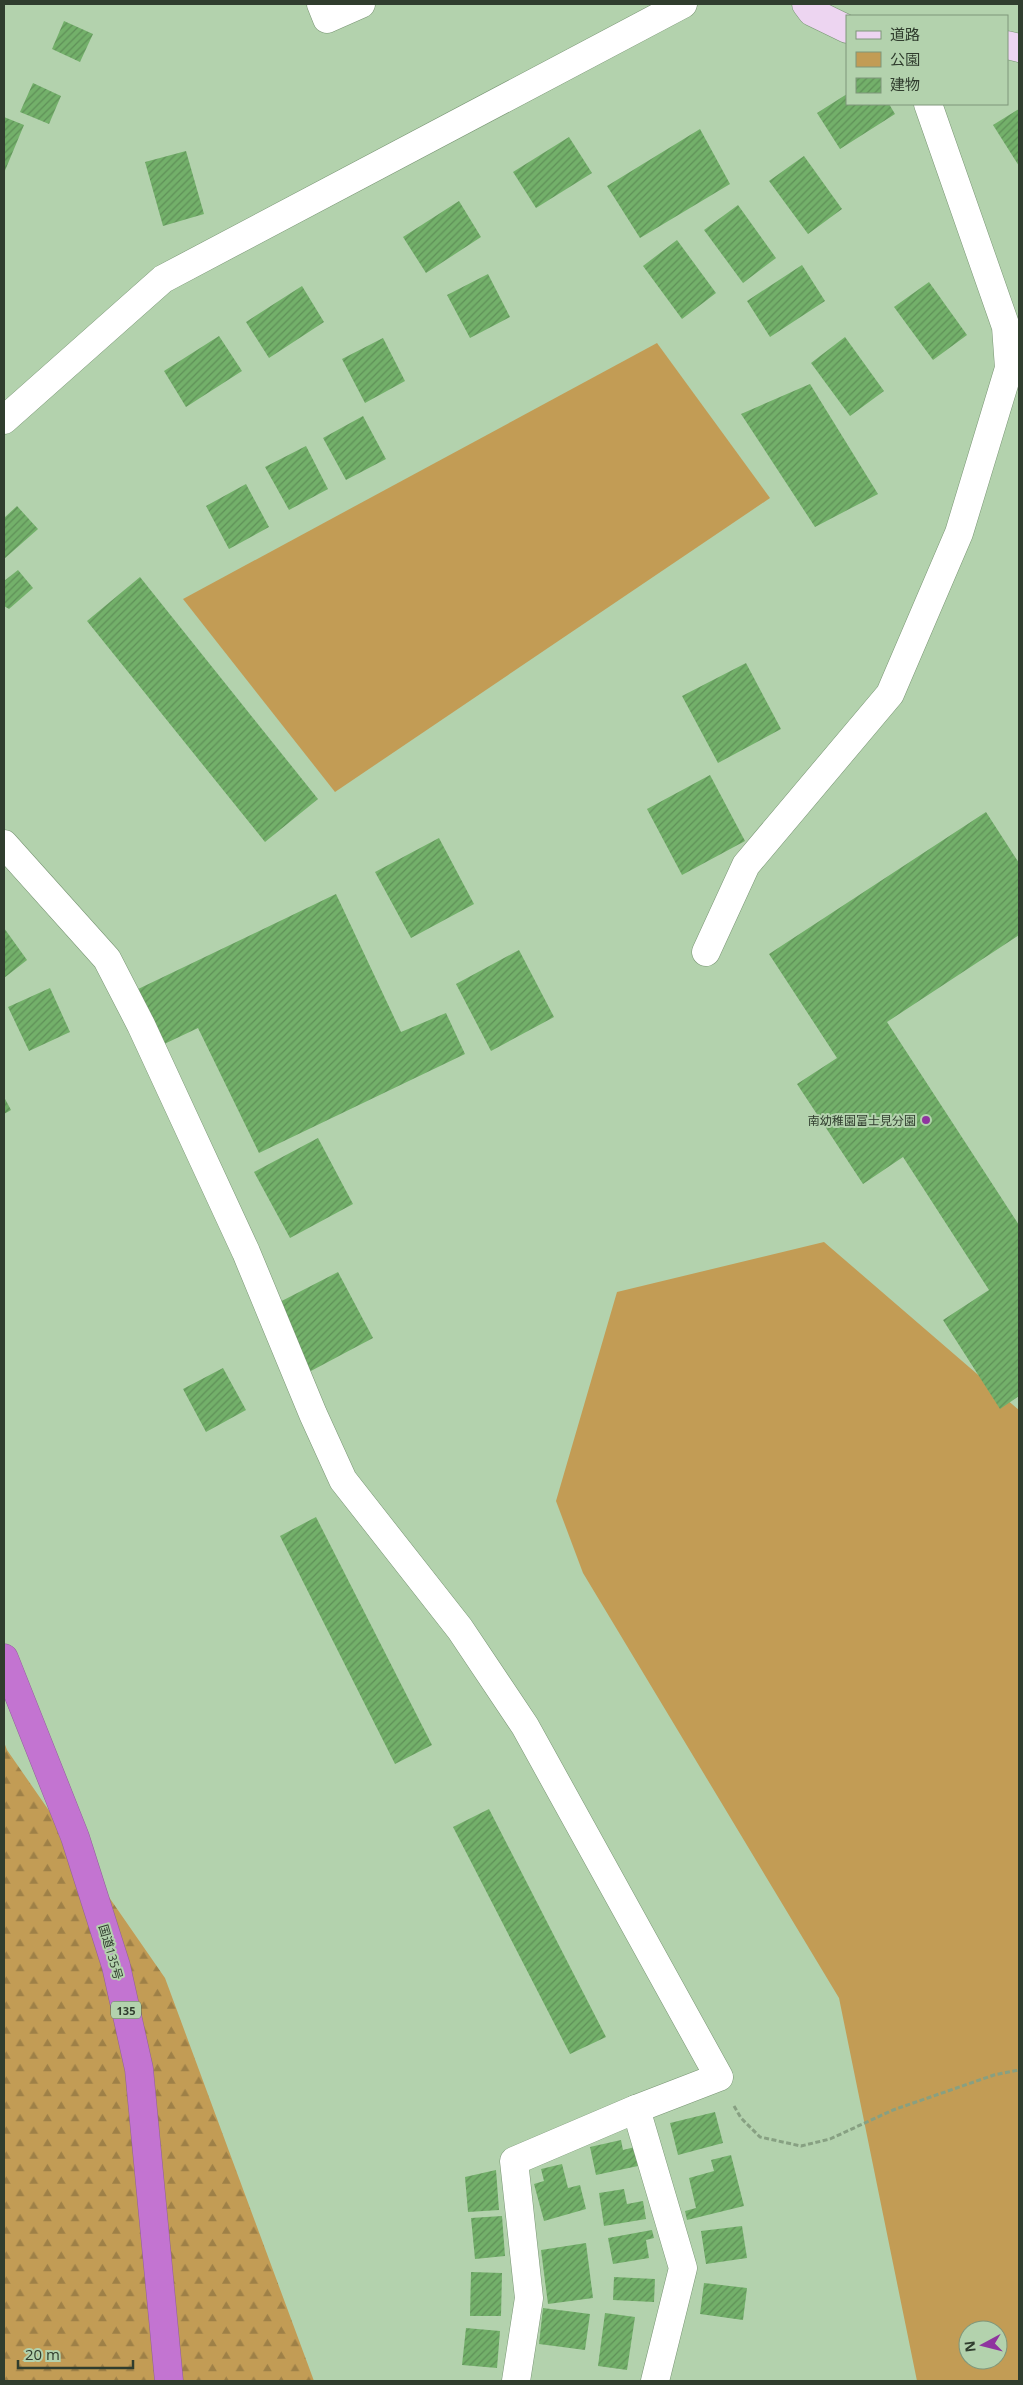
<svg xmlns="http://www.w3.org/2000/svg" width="1023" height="2385" font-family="'Open Sans','Noto Sans JP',sans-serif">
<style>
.green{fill:#c29c55;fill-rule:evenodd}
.forest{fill:url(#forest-firs)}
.building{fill:url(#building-hatch)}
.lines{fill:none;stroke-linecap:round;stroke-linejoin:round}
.street-casing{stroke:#789573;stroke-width:29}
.secondary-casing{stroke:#789573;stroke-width:29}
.highway-casing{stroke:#906198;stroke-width:29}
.path{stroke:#87a082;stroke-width:3;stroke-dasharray:5 2.5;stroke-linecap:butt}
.street{stroke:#fff;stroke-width:28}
.secondary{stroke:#edd5f1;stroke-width:28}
.highway{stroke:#c374d1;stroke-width:28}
.poi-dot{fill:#8f349f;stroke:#b3d2ad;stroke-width:2}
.labels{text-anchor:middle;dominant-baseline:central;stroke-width:4;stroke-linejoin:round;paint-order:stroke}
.shield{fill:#b3d2ad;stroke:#576a54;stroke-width:1}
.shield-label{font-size:11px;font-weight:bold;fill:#303d2e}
.poi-label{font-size:12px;fill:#303d2e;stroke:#b3d2ad;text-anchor:end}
.street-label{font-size:12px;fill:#303d2e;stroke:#b3d2ad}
</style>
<defs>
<pattern id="forest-firs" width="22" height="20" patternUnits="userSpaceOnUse" patternTransform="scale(1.25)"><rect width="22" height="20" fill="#c29c55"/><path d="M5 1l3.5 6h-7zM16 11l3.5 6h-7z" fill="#9e8047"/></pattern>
<pattern id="building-hatch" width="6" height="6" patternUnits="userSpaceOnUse" patternTransform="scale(1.25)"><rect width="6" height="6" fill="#73b06a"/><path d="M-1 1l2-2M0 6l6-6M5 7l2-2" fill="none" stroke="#5f9058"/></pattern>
</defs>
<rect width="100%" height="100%" fill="#b3d2ad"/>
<g class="green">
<polygon points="657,343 770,498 335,792 183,599"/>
<path d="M 824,1242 L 1019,1410 L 1019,2381 L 917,2381 L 839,1998 L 583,1573 L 556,1501 L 617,1292 ZM 968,2330 L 998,2330 L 998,2360 L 968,2360 Z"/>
</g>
<polygon class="forest" points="4,1742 7,1750 165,1978 314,2381 4,2381"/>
<g class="building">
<polygon points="64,21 93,34 80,62 52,49"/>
<polygon points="33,83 61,96 49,124 20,112"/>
<polygon points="847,94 847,104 889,104 895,114 840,149 817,113"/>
<polygon points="1019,109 1019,166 993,125"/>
<polygon points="4,117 24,125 4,173"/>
<polygon points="700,129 730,184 640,238 607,186"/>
<polygon points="569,137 592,173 536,208 513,172"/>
<polygon points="186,151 204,214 163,226 145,162"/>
<polygon points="804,156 842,209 808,234 769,181"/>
<polygon points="459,201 481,237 426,273 403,237"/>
<polygon points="738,205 776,258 743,283 704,230"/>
<polygon points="677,240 716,293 682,319 643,266"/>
<polygon points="802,265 825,301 770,337 747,301"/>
<polygon points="488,274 510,317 470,338 447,295"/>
<polygon points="929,282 967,335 933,360 894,307"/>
<polygon points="302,286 324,322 269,358 246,322"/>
<polygon points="219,336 242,371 186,407 164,371"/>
<polygon points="845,337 884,391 850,416 811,363"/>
<polygon points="383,338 405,381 365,403 342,359"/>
<polygon points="810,384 878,494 815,527 741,414"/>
<polygon points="363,416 386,459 346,480 323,438"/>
<polygon points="306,446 328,489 289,510 265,467"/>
<polygon points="246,484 269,527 229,549 206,506"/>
<polygon points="17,506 38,529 4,559 4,518"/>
<polygon points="18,570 33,588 9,609 4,606 4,581"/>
<polygon points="140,577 318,799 265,842 87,621"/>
<polygon points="746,663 781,729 718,763 682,696"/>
<polygon points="710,775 745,841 682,875 647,809"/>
<polygon points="986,812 1019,863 1019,935 887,1022 1019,1225 1019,1396 1000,1409 943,1320 989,1290 903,1157 863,1184 797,1084 837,1058 769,954"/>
<polygon points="439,838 474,904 411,938 375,872"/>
<polygon points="336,894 401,1032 446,1013 465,1054 259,1153 198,1028 160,1046 134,991"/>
<polygon points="4,928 27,960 4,978"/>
<polygon points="519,950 554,1017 491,1051 456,984"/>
<polygon points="50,988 70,1032 29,1051 8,1007"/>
<polygon points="4,1097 11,1110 4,1114"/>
<polygon points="318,1138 353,1204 290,1238 254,1172"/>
<polygon points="338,1272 373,1338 309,1372 274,1305"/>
<polygon points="223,1368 246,1410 206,1432 183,1389"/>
<polygon points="316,1517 432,1745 395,1764 280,1536"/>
<polygon points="489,1809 606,2037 570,2054 453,1827"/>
<polygon points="715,2112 723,2143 678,2155 670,2123"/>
<polygon points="621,2140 623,2150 635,2147 638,2166 596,2175 590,2147"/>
<polygon points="731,2155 744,2206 687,2220 685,2211 696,2208 689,2178 714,2171 711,2160"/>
<polygon points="562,2164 568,2188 580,2185 586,2209 544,2221 534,2184 544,2181 541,2169"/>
<polygon points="496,2170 499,2210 468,2212 465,2177"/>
<polygon points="624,2189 627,2204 643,2201 646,2219 604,2226 599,2193"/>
<polygon points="502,2216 505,2256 475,2259 471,2218"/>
<polygon points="742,2226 747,2258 706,2264 701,2231"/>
<polygon points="652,2230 654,2238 646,2240 649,2258 613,2264 608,2238"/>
<polygon points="586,2243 593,2298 548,2304 541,2250"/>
<polygon points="471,2272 502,2273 501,2316 470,2316"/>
<polygon points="614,2277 655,2279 654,2302 613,2300"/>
<polygon points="704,2283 747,2288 743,2320 700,2314"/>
<polygon points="543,2308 590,2314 585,2350 539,2344"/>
<polygon points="605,2313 635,2317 627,2370 598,2366"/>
<polygon points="466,2328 500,2331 497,2368 462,2365"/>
</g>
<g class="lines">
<g class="street-casing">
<g id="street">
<polyline points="321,4 327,19 361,4"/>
<polyline points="4,420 163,279 683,4"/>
<polyline points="4,844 107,959 141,1025 246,1252 313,1414 343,1480 460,1629 525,1726 719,2077 636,2109 683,2268 655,2381"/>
<polyline points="706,952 746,865 890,694 959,533 1009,368 1006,327 928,104"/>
<polyline points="516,2381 529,2298 514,2161 636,2109"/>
</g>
</g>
<g class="secondary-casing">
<g id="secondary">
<polyline points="806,4 812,12 847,29"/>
<polyline points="1007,45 1019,48"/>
</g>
</g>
<g class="highway-casing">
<polyline id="highway" points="4,1658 75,1837 116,1966 139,2069 169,2381"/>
</g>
<polyline class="path" points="734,2106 741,2118 760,2137 801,2146 830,2139 893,2110 994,2075 1019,2070"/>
<use href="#street" class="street"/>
<use href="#secondary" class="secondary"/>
<use href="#highway" class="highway"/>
</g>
<circle class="poi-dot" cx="926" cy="1120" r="5"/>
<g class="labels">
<rect class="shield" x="111" y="2001.5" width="30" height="17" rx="4"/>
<g class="shield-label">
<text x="126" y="2010">135</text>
</g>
<g class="poi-label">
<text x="916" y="1120">南幼稚園富士見分園</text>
</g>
<g class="street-label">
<text transform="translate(111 1952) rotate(74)">国道135号</text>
</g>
</g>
<rect width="1023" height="2385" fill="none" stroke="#303d2e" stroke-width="10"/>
<rect x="846" y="15" width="162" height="90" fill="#b3d2ad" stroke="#7f967a"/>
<rect x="856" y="31" width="25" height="8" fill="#edd5f1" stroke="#7f967a"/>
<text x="890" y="40" font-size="15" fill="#303d2e">道路</text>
<rect x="856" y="52" width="25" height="15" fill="#c29c55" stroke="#7f967a"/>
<text x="890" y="65" font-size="15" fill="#303d2e">公園</text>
<rect x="856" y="78" width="25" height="15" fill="url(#building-hatch)" stroke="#7f967a"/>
<text x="890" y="90" font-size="15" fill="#303d2e">建物</text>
<g transform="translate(983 2345) rotate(263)"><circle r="24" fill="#b3d2ad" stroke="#7f967a"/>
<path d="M0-4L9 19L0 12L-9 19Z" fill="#8f349f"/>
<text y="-8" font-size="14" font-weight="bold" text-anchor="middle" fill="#303d2e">N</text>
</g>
<path d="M18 2360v8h115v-8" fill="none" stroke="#303d2e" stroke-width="2.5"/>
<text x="25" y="2360" font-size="15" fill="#303d2e" stroke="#b3d2ad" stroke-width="4" paint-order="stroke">20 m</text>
</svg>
